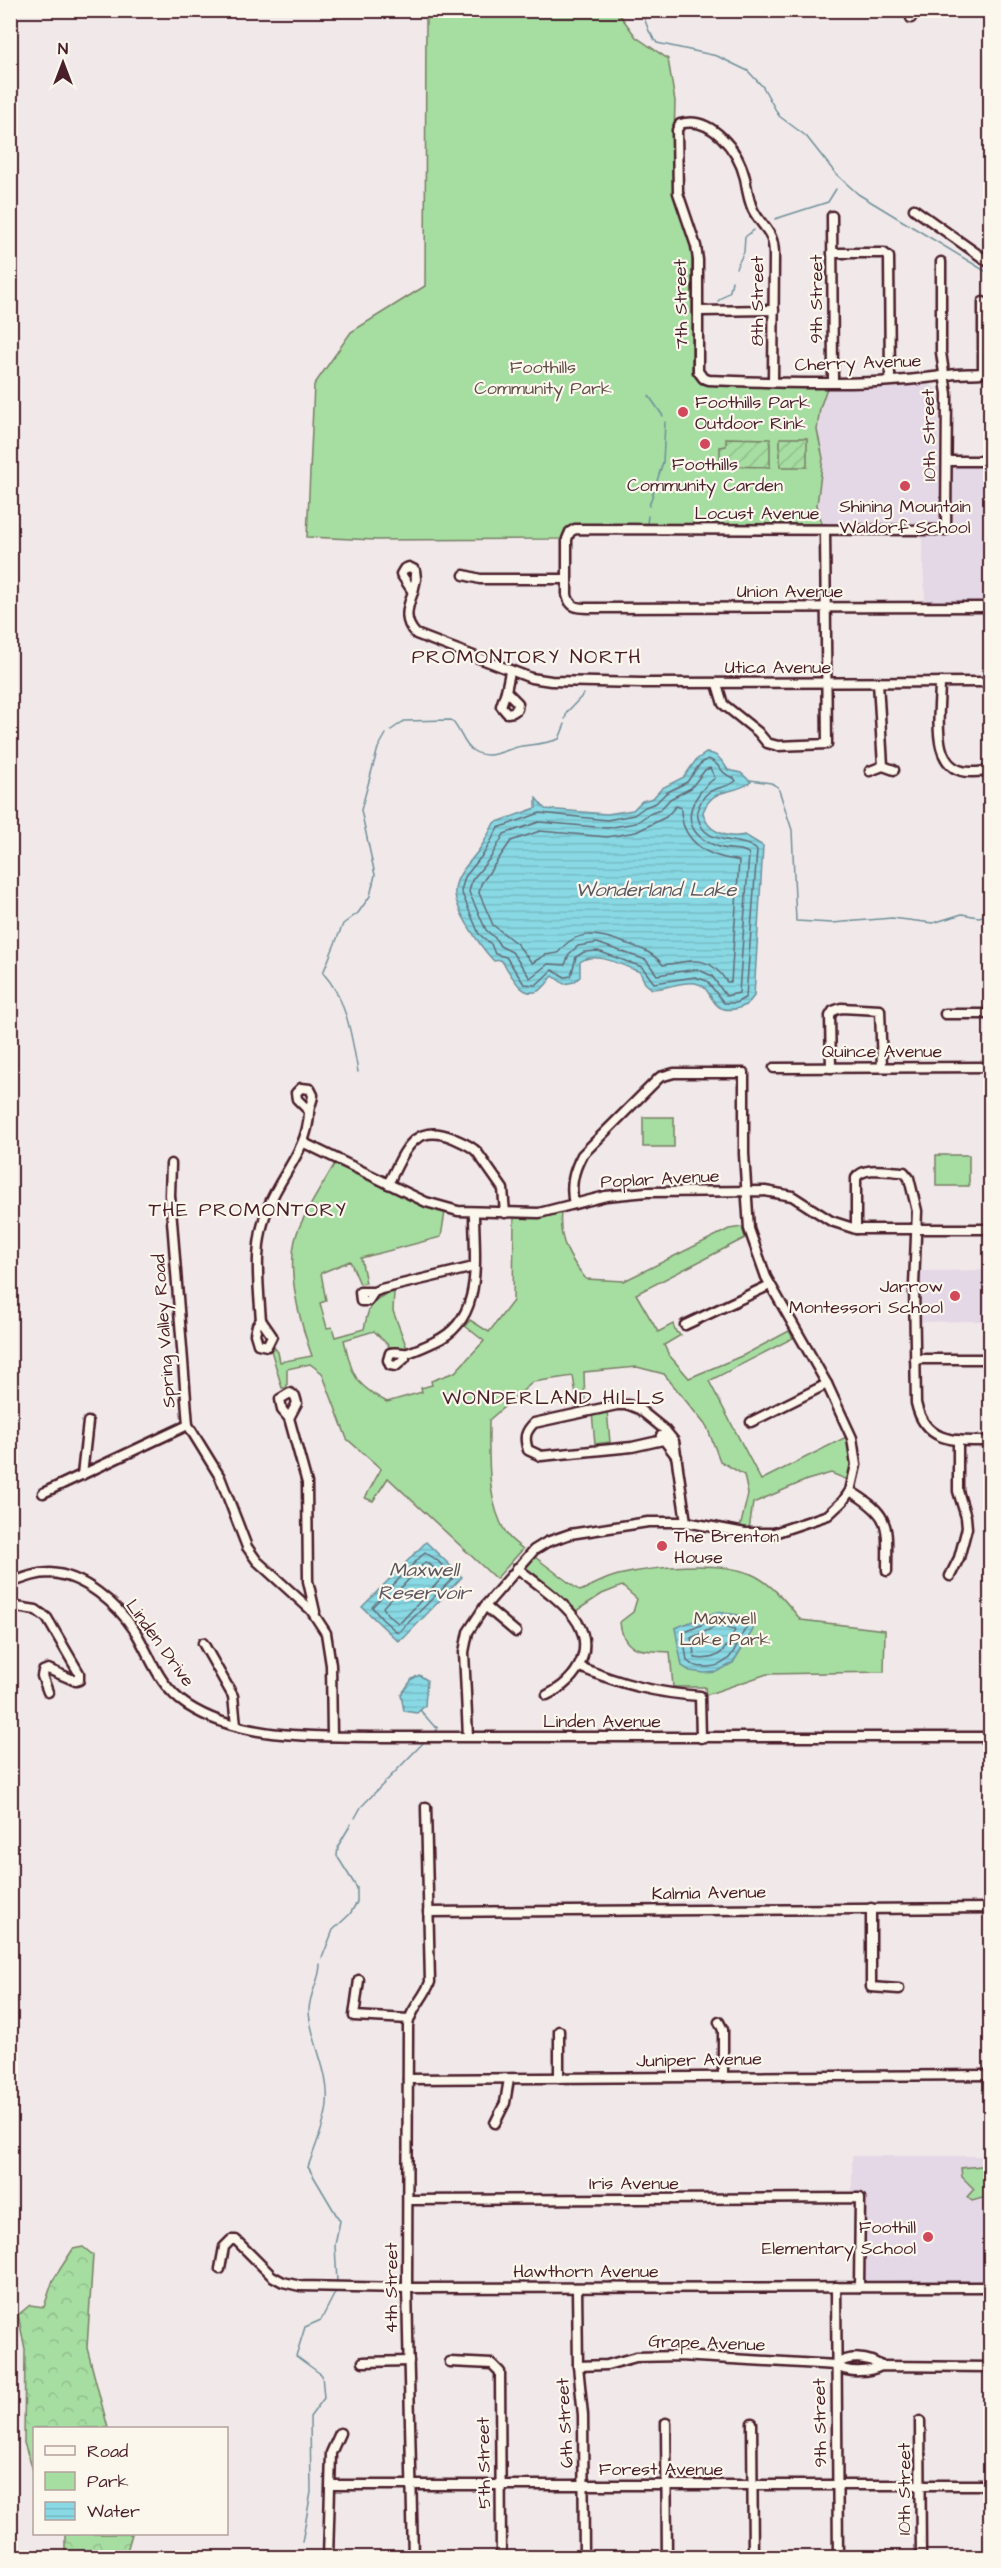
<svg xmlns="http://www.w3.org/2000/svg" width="1001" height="2568" font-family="'Architects Daughter',sans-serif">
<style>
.built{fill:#e5d8e6}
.forest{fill:url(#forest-crowns);stroke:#787e66;stroke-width:1.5}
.park{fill:#a6dda1;stroke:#787e66;stroke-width:1.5}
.garden{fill:url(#garden-furrows);stroke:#787e66;stroke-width:1.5}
.water{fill:url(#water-rules);stroke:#6f8f9a;stroke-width:1.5}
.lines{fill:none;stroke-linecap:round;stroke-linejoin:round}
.shore{stroke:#636975;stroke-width:1.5}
.stream{stroke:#6f8f9a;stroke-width:1.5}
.minor-casing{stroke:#4a1f2b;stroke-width:13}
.minor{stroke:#fbf7ec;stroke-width:8}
.poi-dot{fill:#d1495b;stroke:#fbf7ec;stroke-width:2}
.labels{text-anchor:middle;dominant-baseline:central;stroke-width:4.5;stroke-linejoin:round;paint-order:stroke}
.street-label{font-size:18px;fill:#4a1f2b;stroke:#fbf7ec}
.park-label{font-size:18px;fill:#614e48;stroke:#fbf7ec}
.poi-label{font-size:18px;fill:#4a1f2b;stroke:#fbf7ec;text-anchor:start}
.neighbourhood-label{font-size:20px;letter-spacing:1.5px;fill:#4a1f2b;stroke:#fbf7ec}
.water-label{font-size:20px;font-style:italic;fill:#5d5762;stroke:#fbf7ec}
</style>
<defs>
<pattern id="forest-crowns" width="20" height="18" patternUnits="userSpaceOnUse" patternTransform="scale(1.5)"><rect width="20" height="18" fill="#a6dda1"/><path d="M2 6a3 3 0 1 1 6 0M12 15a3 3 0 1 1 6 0" fill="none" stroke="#90bd8b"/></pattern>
<pattern id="garden-furrows" width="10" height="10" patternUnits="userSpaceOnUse" patternTransform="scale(1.5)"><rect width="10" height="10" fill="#a6dda1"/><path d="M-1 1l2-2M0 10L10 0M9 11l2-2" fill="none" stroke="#90bd8b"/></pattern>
<pattern id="water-rules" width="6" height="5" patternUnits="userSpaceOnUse" patternTransform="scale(1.5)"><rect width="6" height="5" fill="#88d9e4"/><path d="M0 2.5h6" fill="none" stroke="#77bac4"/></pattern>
</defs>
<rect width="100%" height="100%" fill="#f1e9e9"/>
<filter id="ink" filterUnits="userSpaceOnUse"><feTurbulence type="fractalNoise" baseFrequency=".0167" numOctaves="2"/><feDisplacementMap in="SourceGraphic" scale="12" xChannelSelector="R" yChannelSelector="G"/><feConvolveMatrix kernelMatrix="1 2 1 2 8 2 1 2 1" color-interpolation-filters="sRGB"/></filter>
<g filter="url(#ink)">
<g class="built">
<polygon points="928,383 939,391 939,466 990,467 990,601 925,601 921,525 822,524 817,505 823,458 817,430 820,408 827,388"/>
<polygon points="990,1270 990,1321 920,1322 919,1271"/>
<polygon points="852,2156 990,2156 990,2281 865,2281 865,2193 852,2192"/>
</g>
<g class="forest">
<polygon points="83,2247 93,2255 87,2348 108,2428 34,2428 34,2473 24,2443 25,2349 18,2315 30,2305 44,2307 53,2280 73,2249"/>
<polygon points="65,2534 132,2534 125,2558 65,2557"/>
</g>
<g class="park">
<polygon points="426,11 617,11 636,37 668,59 675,101 673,180 692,249 692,373 701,384 827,388 820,408 817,430 823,458 817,505 822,524 575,524 565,529 561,539 375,540 307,537 314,385 351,332 425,286"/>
<rect x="643" y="1117" width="31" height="30"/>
<rect x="936" y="1155" width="33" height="31"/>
<path d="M 335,1163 L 417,1203 L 445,1212 L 441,1237 L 361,1258 L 366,1283 L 360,1284 L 350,1261 L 321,1273 L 326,1301 L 320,1303 L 327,1328 L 332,1327 L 335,1337 L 364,1329 C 369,1306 369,1299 394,1292 L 393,1311 L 407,1348 L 391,1348 L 374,1331 L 344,1340 C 353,1376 353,1383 387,1402 L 422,1392 L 421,1388 L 432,1385 L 431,1381 L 455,1372 L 484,1341 L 465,1326 L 470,1320 L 489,1332 L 513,1301 L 514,1217 L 561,1213 C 558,1240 570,1259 586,1279 L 624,1281 L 729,1229 L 742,1227 L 745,1238 L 636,1294 L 658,1332 L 673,1324 L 676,1332 L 681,1335 L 664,1345 L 669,1355 L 689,1378 L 744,1355 L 789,1331 L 793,1338 L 709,1381 L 761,1480 L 846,1437 L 852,1457 L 848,1480 L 831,1473 L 807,1480 L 753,1503 L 749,1529 L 740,1528 L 748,1494 L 744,1475 L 720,1461 L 707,1427 L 664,1374 L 637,1367 L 584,1372 L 585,1406 L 578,1408 L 573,1376 L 533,1382 L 489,1420 C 489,1457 486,1504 508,1536 C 512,1541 518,1545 523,1549 L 496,1579 L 388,1478 L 373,1501 L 365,1498 L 381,1469 L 347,1439 L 322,1373 L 310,1364 L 287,1369 L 287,1388 L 282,1388 L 271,1350 L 274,1347 L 278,1352 L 280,1362 L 312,1356 C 300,1322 285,1269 297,1233 C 305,1211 323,1185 335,1163 Z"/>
<polygon points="607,1411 610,1442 595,1444 592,1413"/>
<path d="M 535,1557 L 580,1591 C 592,1586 605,1578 618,1575 C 654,1567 715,1560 751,1574 C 772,1583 787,1603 801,1620 L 885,1630 L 884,1672 L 767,1674 L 706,1695 L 705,1687 L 673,1687 L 670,1652 C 643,1650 623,1654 620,1622 L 633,1612 L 637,1599 L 622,1586 L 602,1594 L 576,1611 L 526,1568 Z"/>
<polygon points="990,2165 990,2196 972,2201 967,2197 974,2189 962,2177 961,2168"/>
</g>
<g class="garden">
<polygon points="726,438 770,439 770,467 720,466 720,447 726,446"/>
<rect x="780" y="438" width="27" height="29"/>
</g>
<g class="water">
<path d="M 706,753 C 718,753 722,761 728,770 L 741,773 L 751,782 C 733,796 713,785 703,812 C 706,832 728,839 745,835 L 763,846 L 754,996 C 750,1002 743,1008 735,1009 C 708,1014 714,986 695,983 C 681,981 666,989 652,989 L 645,983 L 640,972 C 623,966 596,950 580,962 L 580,977 L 574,982 L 564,984 L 553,976 C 549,980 545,987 540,990 C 521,1001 510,971 501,960 L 494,961 C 483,950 453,908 455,890 C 456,873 472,861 481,847 C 486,839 490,831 494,823 L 536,808 L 536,798 L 545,809 L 607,814 L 633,810 L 642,801 L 653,798 L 662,788 L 684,777 L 696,760 Z"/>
<polygon points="426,1542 462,1577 404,1638 398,1641 362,1607"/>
<polygon points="716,1612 740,1615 752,1620 753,1630 733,1663 716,1672 705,1673 690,1671 682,1666 675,1628"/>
<polygon points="419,1675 427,1680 425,1706 417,1713 404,1711 401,1695 412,1679"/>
</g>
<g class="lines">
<g class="shore">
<path d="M 708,759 C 721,763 719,774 734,778 L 736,781 C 719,793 707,782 697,811 C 700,850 739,834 757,850 L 746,997 L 736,1003 L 724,1003 L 707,981 L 695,977 L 654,983 L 642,967 L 598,951 L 584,952 L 576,957 L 571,976 L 565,977 L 552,970 L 536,985 L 524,984 L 506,957 L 495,954 L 491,944 L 479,934 L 461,891 L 465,877 L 485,852 L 498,828 L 540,813 L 607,820 L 634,815 L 645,807 L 656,803 L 666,793 L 687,782 L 700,764 Z"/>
<path d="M 710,768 L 715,778 C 687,799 676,832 719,847 C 729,851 742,847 749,854 L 739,993 L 726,996 L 712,976 L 697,969 L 657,975 L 646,960 L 597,943 L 578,946 L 569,954 L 565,965 L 548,964 L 530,978 L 512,952 L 500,946 L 495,938 L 486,930 L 469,892 L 472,880 L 491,857 L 504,834 L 539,822 L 607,828 L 636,823 L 649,814 L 660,810 L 670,799 L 691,788 L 705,770 Z"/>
<path d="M 676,806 L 681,808 C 680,832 697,851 721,857 C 727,859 734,859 739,861 L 731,982 L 727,982 C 708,953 692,961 663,965 C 652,951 639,948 622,942 C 598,933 575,929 558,953 L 545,955 L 532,963 L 517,944 L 493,925 L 479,893 L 481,884 L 511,841 L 540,831 L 607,837 L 636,832 L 666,817 Z"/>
<polygon points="425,1552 438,1561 453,1578 398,1633 382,1619 372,1607"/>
<polygon points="425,1562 433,1567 442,1578 401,1622 398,1623 387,1614 383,1607"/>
<path d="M 717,1618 L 746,1624 L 746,1628 C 740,1637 736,1650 729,1658 C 719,1669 697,1670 687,1661 L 683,1633 Z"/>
<path d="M 717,1626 L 735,1630 C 727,1649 719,1662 695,1658 L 691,1638 Z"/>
</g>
<g class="stream">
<polyline points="641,10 649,31 657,43 717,56 748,71 763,87 779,116 806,136 836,174 858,194 990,274"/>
<polyline points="775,219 828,202 836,189"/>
<polyline points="736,268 744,252 745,237 754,230"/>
<polyline points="718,301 730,291 732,281"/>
<polyline points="649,396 663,416"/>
<polyline points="649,506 663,462 665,422"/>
<polyline points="647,523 648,516"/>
<polyline points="565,719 567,712 584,694"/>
<path d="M 391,730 L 404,721 L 451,720 C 460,728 463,744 472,750 C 490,762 504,749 522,746 C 536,744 546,744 559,739 L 565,724"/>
<polyline points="750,780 771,783 778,787 792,830 796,921 832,923 892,918 933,923 962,914 978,917 990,915"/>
<path d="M 358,1072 C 352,1038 347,999 323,973 L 343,924 L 358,913 L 370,896 L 375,875 L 361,810 L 378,748 L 386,734"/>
<polyline points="420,1710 434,1726 438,1728 434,1734"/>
<polyline points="355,1818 361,1807 424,1742 430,1740"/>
<polyline points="322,1958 333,1930 350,1914 357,1902 357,1888 337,1856 338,1846 351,1824"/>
<path d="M 320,1964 C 320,1982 308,1994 309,2013 C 312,2044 330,2073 327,2104 C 326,2123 314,2149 308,2167 L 340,2221 L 335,2245 L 337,2282"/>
<polyline points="302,2542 311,2492 310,2417 324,2398 322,2375 296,2356 305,2327 321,2320 336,2291"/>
<polyline points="303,2558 303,2550"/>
</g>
<g class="minor-casing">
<g id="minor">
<polyline points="911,18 911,10"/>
<polyline points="914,209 990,263"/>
<polyline points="832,216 833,382"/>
<polyline points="832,253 884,253 889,257 890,380"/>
<path d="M 941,262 L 941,352 L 947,394 L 946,530 L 575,529 L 570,532 L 567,539 L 567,595 C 570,608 578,608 589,608 L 990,607"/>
<polyline points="699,311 774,310"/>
<path d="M 773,382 L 774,255 C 774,230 763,229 753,210 C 748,199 747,189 745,178 C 738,150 711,115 680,124 L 677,130 L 678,193 L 696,246 L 698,260 L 698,371 L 703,378 L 709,380 C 788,383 870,387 949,375 C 959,373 970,374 981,373 L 983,371 L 983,302"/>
<polyline points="947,461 990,461"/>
<polygon points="409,567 415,570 416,579 413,592 401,574 404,569"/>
<polyline points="464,575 480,579 566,579"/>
<path d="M 413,592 C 407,608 403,621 416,634 L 531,678 L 551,681 L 642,683 L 990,682"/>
<path d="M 940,682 C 940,712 928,773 972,772 C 978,772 984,772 990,769"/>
<polyline points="717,684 723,704 758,732 767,743 778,746 827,744 825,530"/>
<polygon points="506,691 518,703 517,709 513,712 507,713 501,706"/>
<polyline points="506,691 510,672"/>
<polyline points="883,766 894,770"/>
<polyline points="870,771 883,766 878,682"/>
<polyline points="945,1014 990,1014"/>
<polyline points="774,1068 990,1067"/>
<polyline points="831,1068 830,1016 833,1011 841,1008 880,1010 882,1067"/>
<polyline points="304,1143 426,1202 458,1211 539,1213 606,1196 647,1192 765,1191 792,1196 831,1221 856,1229 990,1229"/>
<polyline points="171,1164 170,1195 188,1425 220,1477 247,1547 257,1561 311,1610 326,1633 331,1665 332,1736"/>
<path d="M 388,1184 C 404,1154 412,1121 453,1138 C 461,1142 471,1145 477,1152 L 503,1189 L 505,1213"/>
<path d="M 856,1229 L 856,1178 C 864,1165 890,1172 904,1172 L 909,1178 L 917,1211 L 914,1286 L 916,1403 C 925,1444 956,1441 990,1441"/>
<polyline points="374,1292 360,1292 361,1301 368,1301 374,1292 381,1289 474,1267"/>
<path d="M 261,1320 C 258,1281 253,1243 269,1205 C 282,1173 308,1149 309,1113 C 309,1106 313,1101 313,1095 L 310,1089 L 301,1088 L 296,1093 L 297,1099 L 309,1111"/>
<polygon points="261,1320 272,1336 267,1346 258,1344 255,1334 257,1325"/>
<polyline points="685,1325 770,1285"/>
<path d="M 405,1354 L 405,1358 L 396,1366 L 390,1365 L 388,1360 L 390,1353 C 396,1351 401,1354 408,1353 C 416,1350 426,1346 434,1342 C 485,1320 474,1258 474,1213"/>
<polyline points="915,1359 990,1359"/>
<polygon points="290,1393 295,1396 297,1403 289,1418 282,1410 280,1399"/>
<polyline points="289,1418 307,1483 308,1581 315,1612"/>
<polyline points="751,1422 827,1384"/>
<polyline points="661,1436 677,1457"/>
<path d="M 663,1440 L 632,1447 L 541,1456 L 528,1450 C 524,1438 525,1432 534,1423 L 617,1405 L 629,1405 L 639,1409 L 665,1430 L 674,1441 L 686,1522"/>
<polyline points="82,1475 88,1422"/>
<path d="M 850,1491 C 892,1516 887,1525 887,1571"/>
<polyline points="43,1493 188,1425"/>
<path d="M 517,1568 C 536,1583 559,1598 574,1617 C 597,1648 578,1680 547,1695"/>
<polyline points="950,1576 959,1558 967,1528 966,1517 958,1491 958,1440"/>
<path d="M 10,1583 C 24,1578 36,1573 50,1573 C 84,1575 117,1604 135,1631 C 151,1657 159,1687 187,1705 C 241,1740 312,1736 374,1737 L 990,1737"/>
<polyline points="10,1606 36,1610 47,1618 79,1673 79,1680 76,1681 48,1669 43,1671 42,1676 48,1692"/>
<polyline points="485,1606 516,1632"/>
<polyline points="203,1643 233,1696 236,1725"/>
<path d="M 580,1667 C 620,1684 656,1693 700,1696 L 701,1738"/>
<path d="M 468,1736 L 464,1652 L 468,1632 L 485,1606 L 534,1550 L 547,1542 L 570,1534 L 648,1522 L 686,1522 L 745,1533 L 774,1533 L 828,1515 L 843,1501 L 850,1491 L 856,1465 L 852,1438 L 827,1384 L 766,1277 L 749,1229 L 744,1154 L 744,1073 L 674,1073 L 660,1077 L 582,1155 C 573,1172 570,1186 574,1204"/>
<polyline points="871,1908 871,1987 899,1989"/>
<polyline points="428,1912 990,1908"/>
<polyline points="359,1980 354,2016 409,2019"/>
<polyline points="719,2022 723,2030 723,2077"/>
<polyline points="559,2031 559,2078"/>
<polyline points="408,2079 990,2075"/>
<polyline points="495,2123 505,2103 509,2079"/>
<polyline points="408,2200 860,2198 859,2287"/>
<polyline points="220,2269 224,2247 231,2240 236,2240 272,2276 283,2282 300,2286 407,2288 990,2287"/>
<polyline points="836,2287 838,2558"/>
<polyline points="577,2288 578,2366 583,2415 584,2558"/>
<polyline points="363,2362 409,2361"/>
<polyline points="450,2362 492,2364 500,2372 501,2558"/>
<path d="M 836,2365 C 848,2355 869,2357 881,2366"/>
<path d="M 578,2366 L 607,2365 L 636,2357 L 679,2356 L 836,2365 C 847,2374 870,2372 881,2366 L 990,2367"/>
<polyline points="920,2421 921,2558"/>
<polyline points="666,2423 667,2558"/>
<polyline points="752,2423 753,2558"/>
<polyline points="331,2485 990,2485"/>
<polyline points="328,2558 331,2453 340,2433"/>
<path d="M 413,2558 L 407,2288 L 408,2026 C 409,2011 425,1997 430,1982 L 426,1807"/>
</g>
</g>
<use href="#minor" class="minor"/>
</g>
</g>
<g class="poi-dot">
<circle cx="683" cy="412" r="6"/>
<circle cx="705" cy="444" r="6"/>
<circle cx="905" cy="486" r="6"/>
<circle cx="955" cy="1296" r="6"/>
<circle cx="662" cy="1546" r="6"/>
<circle cx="928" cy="2237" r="6"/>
</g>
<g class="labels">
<g class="street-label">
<text transform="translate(816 299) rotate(-90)">9th Street</text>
<text transform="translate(757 301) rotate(-90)">8th Street</text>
<text transform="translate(681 304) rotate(-91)">7th Street</text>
<text transform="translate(858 363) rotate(-2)">Cherry Avenue</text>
<text transform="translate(929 435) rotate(-91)">10th Street</text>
<text x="757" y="513">Locust Avenue</text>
<text x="790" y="591">Union Avenue</text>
<text x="778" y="667">Utica Avenue</text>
<text x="882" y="1051">Quince Avenue</text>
<text transform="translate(660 1179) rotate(-3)">Poplar Avenue</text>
<text transform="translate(164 1331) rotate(-94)">Spring Valley Road</text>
<text transform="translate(160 1643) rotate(54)">Linden Drive</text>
<text x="602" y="1721">Linden Avenue</text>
<text transform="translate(709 1893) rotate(-1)">Kalmia Avenue</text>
<text transform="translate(699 2060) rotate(-1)">Juniper Avenue</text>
<text x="634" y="2183">Iris Avenue</text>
<text x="586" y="2271">Hawthorn Avenue</text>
<text transform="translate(391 2288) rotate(-90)">4th Street</text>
<text transform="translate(707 2343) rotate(2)">Grape Avenue</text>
<text transform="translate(565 2423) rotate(-93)">6th Street</text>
<text transform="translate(820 2423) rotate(-91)">9th Street</text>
<text transform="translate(484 2463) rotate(-91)">5th Street</text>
<text x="661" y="2469">Forest Avenue</text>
<text transform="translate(904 2489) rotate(-90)">10th Street</text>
</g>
<g class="park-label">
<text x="543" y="367">Foothills<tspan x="543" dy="21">Community Park</tspan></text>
<text x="725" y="1618">Maxwell<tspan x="725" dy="21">Lake Park</tspan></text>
</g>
<g class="poi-label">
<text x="695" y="402">Foothills Park<tspan x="695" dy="21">Outdoor Rink</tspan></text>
<text x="705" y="464" text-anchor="middle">Foothills<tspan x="705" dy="21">Community Carden</tspan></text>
<text x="905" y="506" text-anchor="middle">Shining Mountain<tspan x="905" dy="21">Waldorf School</tspan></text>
<text x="943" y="1286" text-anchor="end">Jarrow<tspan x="943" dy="21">Montessori School</tspan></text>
<text x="674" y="1536">The Brenton<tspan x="674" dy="21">House</tspan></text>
<text x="916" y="2227" text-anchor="end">Foothill<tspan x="916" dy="21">Elementary School</tspan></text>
</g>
<g class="neighbourhood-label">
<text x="527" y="657">PROMONTORY NORTH</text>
<text x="248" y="1210">THE PROMONTORY</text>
<text x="554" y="1398">WONDERLAND HILLS</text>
</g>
<g class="water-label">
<text x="656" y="890">Wonderland Lake</text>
<text x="424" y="1570">Maxwell<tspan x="424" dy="23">Reservoir</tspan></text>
</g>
</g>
<rect width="1001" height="2568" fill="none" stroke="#fbf7ec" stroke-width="36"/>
<rect x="18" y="18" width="965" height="2532" fill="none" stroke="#4a1f2b" stroke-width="2" filter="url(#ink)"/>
<rect x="33" y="2427" width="195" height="108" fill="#fbf7ec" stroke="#b4a19f" stroke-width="1.5"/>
<rect x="45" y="2446" width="30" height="9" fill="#fbf7ec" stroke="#b4a19f" stroke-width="1.5"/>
<text x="87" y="2457" font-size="18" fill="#4a1f2b">Road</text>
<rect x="45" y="2472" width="30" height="18" fill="#a6dda1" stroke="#b4a19f" stroke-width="1.5"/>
<text x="87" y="2487" font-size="18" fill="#4a1f2b">Park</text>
<rect x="45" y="2502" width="30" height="18" fill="url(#water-rules)" stroke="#b4a19f" stroke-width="1.5"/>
<text x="87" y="2517" font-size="18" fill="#4a1f2b">Water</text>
<g transform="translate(63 63)" stroke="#fbf7ec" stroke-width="4.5" paint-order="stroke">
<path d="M0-4.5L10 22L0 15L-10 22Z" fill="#4a1f2b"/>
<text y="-9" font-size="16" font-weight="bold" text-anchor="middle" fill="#4a1f2b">N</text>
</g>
</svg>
